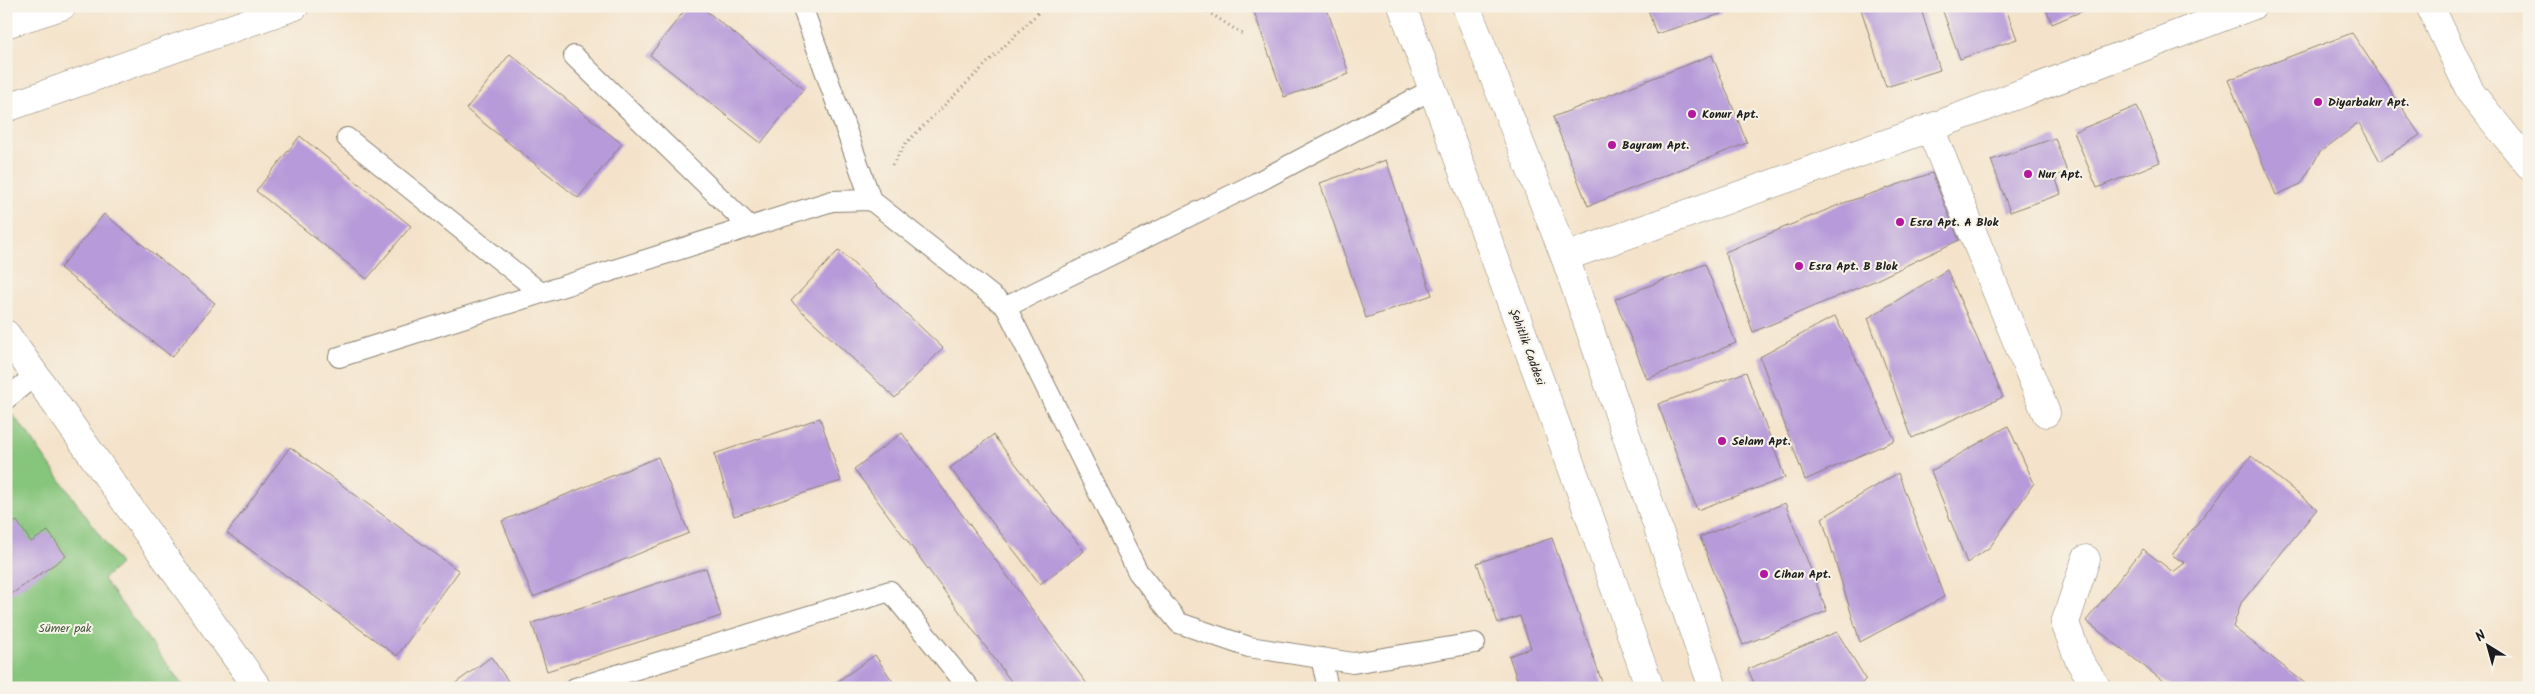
<svg xmlns="http://www.w3.org/2000/svg" width="2535" height="694" font-family="Kalam,sans-serif">
<style>
.green{fill:#86c57c;stroke:#51704c}
.building{fill:#b69ad9}
.lines{fill:none;stroke-linecap:round;stroke-linejoin:round}
.service-casing{stroke:#888073;stroke-width:22}
.minor-casing{stroke:#888073;stroke-width:29}
.tertiary-casing{stroke:#888073;stroke-width:29}
.secondary-casing{stroke:#888073;stroke-width:29}
.path{stroke:#888073;stroke-width:3;stroke-dasharray:1 4;stroke-linecap:butt}
.service{stroke:#fff;stroke-width:20}
.minor{stroke:#fff;stroke-width:28}
.tertiary{stroke:#fff;stroke-width:28}
.secondary{stroke:#fff;stroke-width:28}
.poi-dot{fill:#b5179e;stroke:#f7f3e8;stroke-width:2}
.labels{text-anchor:middle;dominant-baseline:central;stroke-width:4;stroke-linejoin:round;paint-order:stroke}
.poi-label{font-size:12px;font-weight:bold;fill:#1c1c1c;stroke:#f7f3e8;text-anchor:start}
.street-label{font-size:12px;fill:#1c1c1c;stroke:#f7f3e8}
.park-label{font-size:12px;fill:#41573e;stroke:#f7f3e8}
</style>
<rect width="100%" height="100%" fill="#f7f3e8"/>
<filter id="ink" filterUnits="userSpaceOnUse"><feTurbulence type="fractalNoise" baseFrequency=".02" numOctaves="2"/><feDisplacementMap in="SourceGraphic" scale="10" xChannelSelector="R" yChannelSelector="G"/><feConvolveMatrix kernelMatrix="1 2 1 2 8 2 1 2 1" color-interpolation-filters="sRGB"/></filter>
<filter id="wash" filterUnits="userSpaceOnUse"><feTurbulence type="fractalNoise" baseFrequency=".0096" numOctaves="4" result="noise"/><feDisplacementMap in="SourceGraphic" scale="20" xChannelSelector="R" yChannelSelector="G"/><feGaussianBlur stdDeviation="1.12" result="paint"/><feColorMatrix in="noise" values="0 0 0 0 0 0 0 0 0 0 0 0 0 0 0 0 0 1.4 0 .05"/><feComposite in="paint" operator="in"/></filter>
<g filter="url(#wash)">
<rect width="100%" height="100%" fill="#f4e3ca"/>
<polygon class="green" points="6,407 25,430 120,564 103,579 185,688 6,688"/>
<g id="blocks">
<g class="building">
<polygon points="688,6 700,6 804,89 761,143 650,55"/>
<polygon points="1252,6 1326,6 1349,74 1284,97"/>
<polygon points="1647,6 1719,6 1721,14 1656,34"/>
<polygon points="1860,6 1920,6 1940,70 1886,87"/>
<polygon points="1941,6 2005,6 2017,39 1960,59"/>
<polygon points="2045,6 2094,6 2052,24"/>
<polygon points="2352,33 2420,135 2380,161 2359,123 2320,152 2301,184 2276,195 2228,80"/>
<polygon points="510,54 622,144 578,198 466,109"/>
<polygon points="1712,55 1747,143 1588,206 1553,117"/>
<polygon points="2137,106 2160,162 2097,188 2074,132"/>
<polygon points="300,136 411,226 367,279 256,191"/>
<polygon points="2055,138 2067,172 2055,176 2061,194 2010,212 1991,160"/>
<polygon points="1386,160 1432,295 1366,318 1320,183"/>
<polygon points="1932,173 1959,240 1874,281 1753,332 1725,252 1841,204"/>
<polygon points="104,214 215,303 172,357 60,268"/>
<polygon points="839,250 943,348 895,398 791,301"/>
<polygon points="1705,264 1736,343 1647,379 1615,299"/>
<polygon points="1947,270 2003,397 1912,438 1868,318"/>
<polygon points="1835,316 1895,440 1805,480 1760,357"/>
<polygon points="1746,372 1785,478 1697,510 1658,404"/>
<polygon points="820,418 841,481 734,516 714,454"/>
<polygon points="2008,426 2034,483 1990,547 1967,563 1931,471"/>
<polygon points="902,433 1090,688 1016,688 854,469"/>
<polygon points="993,435 1084,551 1040,584 950,468"/>
<polygon points="290,447 459,571 397,656 227,533"/>
<polygon points="2251,456 2317,509 2241,603 2233,627 2311,688 2172,688 2086,621 2143,549 2173,572 2185,563 2172,555"/>
<polygon points="658,457 689,533 533,597 502,521"/>
<polygon points="1898,473 1944,597 1860,642 1822,518"/>
<polygon points="1785,503 1827,611 1743,645 1700,537"/>
<polygon points="17,521 31,542 48,531 66,556 6,598 6,529"/>
<polygon points="1552,538 1604,688 1520,688 1509,656 1531,648 1520,616 1498,623 1477,563"/>
<polygon points="706,568 721,616 547,671 532,623"/>
<polygon points="1837,632 1866,679 1857,688 1756,688 1748,669"/>
<polygon points="875,655 897,688 828,688"/>
<polygon points="491,657 513,688 449,688"/>
</g>
</g>
</g>
<g filter="url(#ink)">
<use href="#blocks" fill-opacity="0" stroke="#888073" stroke-width="1"/>
<g class="lines">
<g class="service-casing">
<g id="service">
<polyline points="802,6 871,200"/>
<polyline points="574,56 750,227"/>
<polyline points="347,138 541,293"/>
<polyline points="1006,307 1256,183 1431,90"/>
<polyline points="339,357 832,201 871,200 1006,307 1138,572 1179,623 1249,647 1353,663 1475,643"/>
<polyline points="6,399 34,376"/>
<polyline points="1321,658 1328,688"/>
<polyline points="575,688 890,591 969,688"/>
</g>
</g>
<g class="minor-casing">
<g id="minor">
<polyline points="2430,6 2471,93 2529,165"/>
<polyline points="1930,128 2046,413"/>
<polyline points="1565,257 1930,128 2252,6"/>
<polyline points="6,334 258,688"/>
<polyline points="2086,559 2065,623 2079,660 2097,688"/>
</g>
</g>
<g class="tertiary-casing">
<g id="tertiary">
<polyline points="1402,6 1582,495 1650,688"/>
<polyline points="1466,6 1565,257 1713,688"/>
</g>
</g>
<g class="secondary-casing">
<g id="secondary">
<polyline points="6,24 62,6"/>
<polyline points="6,108 295,6"/>
</g>
</g>
<g class="path">
<polyline points="1199,6 1244,35"/>
<polyline points="892,165 906,143 1045,6"/>
</g>
<use href="#service" class="service"/>
<use href="#minor" class="minor"/>
<use href="#tertiary" class="tertiary"/>
<use href="#secondary" class="secondary"/>
</g>
</g>
<g class="poi-dot">
<circle cx="2318" cy="102" r="5"/>
<circle cx="1692" cy="114" r="5"/>
<circle cx="1612" cy="145" r="5"/>
<circle cx="2028" cy="174" r="5"/>
<circle cx="1900" cy="222" r="5"/>
<circle cx="1799" cy="266" r="5"/>
<circle cx="1722" cy="441" r="5"/>
<circle cx="1764" cy="574" r="5"/>
</g>
<g class="labels">
<g class="poi-label">
<text x="2328" y="102">Diyarbakır Apt.</text>
<text x="1702" y="114">Konur Apt.</text>
<text x="1622" y="145">Bayram Apt.</text>
<text x="2038" y="174">Nur Apt.</text>
<text x="1910" y="222">Esra Apt. A Blok</text>
<text x="1809" y="266">Esra Apt. B Blok</text>
<text x="1732" y="441">Selam Apt.</text>
<text x="1774" y="574">Cihan Apt.</text>
</g>
<g class="street-label">
<text transform="translate(1527 347) rotate(70)">Şehitlik Caddesi</text>
</g>
<g class="park-label">
<text x="65" y="628">Sümer pak</text>
</g>
</g>
<rect width="2535" height="694" fill="none" stroke="#f7f3e8" stroke-width="25"/>
<g transform="translate(2488 646) rotate(323)" stroke="#f7f3e8" stroke-width="4" paint-order="stroke">
<path d="M0-4L9 19L0 12L-9 19Z" fill="#1c1c1c"/>
<text y="-8" font-size="14" font-weight="bold" text-anchor="middle" fill="#1c1c1c">N</text>
</g>
</svg>
